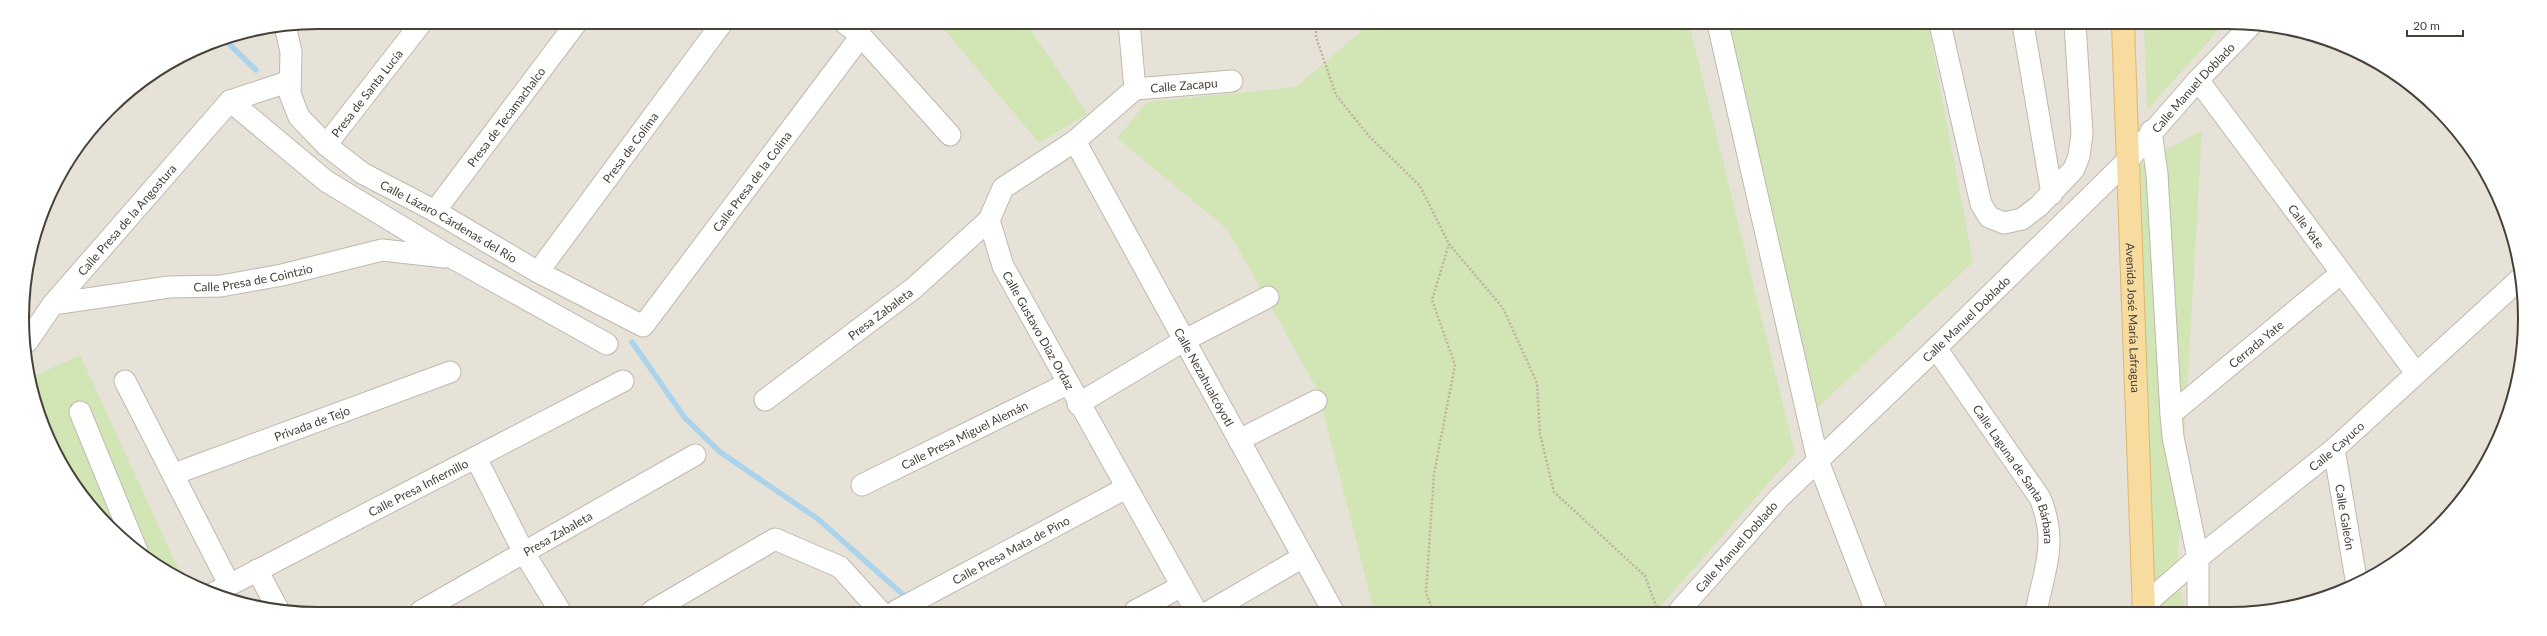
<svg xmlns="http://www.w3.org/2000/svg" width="2547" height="636" font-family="Lato,sans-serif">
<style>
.residential{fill:#e7e2d8}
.green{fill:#d1e5b5}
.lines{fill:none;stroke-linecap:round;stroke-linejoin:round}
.stream{stroke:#abd3ec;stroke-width:5.5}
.minor-casing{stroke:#bfb8ad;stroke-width:23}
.major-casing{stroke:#dcb870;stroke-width:24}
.path{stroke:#bfb39f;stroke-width:2.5;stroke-dasharray:2 2;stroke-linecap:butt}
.minor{stroke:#fff;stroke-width:21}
.major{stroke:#f7db9f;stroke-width:22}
.labels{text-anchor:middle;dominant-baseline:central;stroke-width:3;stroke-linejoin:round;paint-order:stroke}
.street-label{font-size:12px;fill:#474138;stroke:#fff}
.rim{fill:none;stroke:#474138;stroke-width:2}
</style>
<rect width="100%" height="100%" fill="#f4f0ea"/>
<polygon class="residential" points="318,22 2268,25 2324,38 2377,62 2424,96 2464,138 2495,187 2515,242 2524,299 2522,357 2494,449 2438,527 2360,584 2267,611 279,611 223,598 170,574 83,498 53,449 32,395 23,298 32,242 52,187 83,138 123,96 205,44 260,28"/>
<g class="green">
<polygon points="939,23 1026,23 1087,114 1039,143"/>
<polygon points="1371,23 1689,24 1795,453 1656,611 1374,611 1318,391 1227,229 1117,138 1147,102 1296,87"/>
<polygon points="1726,24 1928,24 1973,262 1815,410"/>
<polygon points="2144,24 2223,25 2147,110"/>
<polygon points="2202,130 2177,569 2185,611 2149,611 2134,168"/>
<path d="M 80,355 L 184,581 C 111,548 38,458 30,378 Z"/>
</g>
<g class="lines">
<g class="stream">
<polyline points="224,39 256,70"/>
<polyline points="632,342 685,418 720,452 818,519 908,599"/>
</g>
<g class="minor-casing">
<g id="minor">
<polyline points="845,23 861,36 950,135"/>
<polyline points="1129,23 1135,89"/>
<polyline points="1718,24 1818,461 1876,611"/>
<polyline points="1940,24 1981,204 1989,217 2004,223 2022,219 2039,206 2074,169 2079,156 2082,134 2075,24"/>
<polyline points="2023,24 2052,194"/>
<path id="s1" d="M 285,25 L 291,52 L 290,94 L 299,117 L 326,145 L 362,173 L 435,211 L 538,272 L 643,326 L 861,36"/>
<path id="s2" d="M 2198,80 L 2416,373"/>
<path id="s3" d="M 1135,89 L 1075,141 L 1003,188 L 989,220 L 1003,266 L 1196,611"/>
<path id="s4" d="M 1135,89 L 1232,81"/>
<polyline points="230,101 326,181 451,257 607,344"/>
<polyline points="230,101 290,81"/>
<polyline points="2151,131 2157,174 2171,414 2173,437 2198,558 2198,611"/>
<path id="s5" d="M 1075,141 L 1333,611"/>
<path id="s6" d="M 326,145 L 422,22"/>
<path id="s7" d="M 435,211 L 577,22"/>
<path id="s8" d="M 538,272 L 722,23"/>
<path id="s9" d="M 53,304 L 169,287 L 221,286 L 282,275 L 382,250 L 445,257"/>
<path id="s10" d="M 27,342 L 53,304 L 230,101"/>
<path id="s11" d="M 1936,348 L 2040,498 C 2058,542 2045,568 2036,611"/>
<polyline points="125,381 229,584"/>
<path id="s12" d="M 765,400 L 914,288 L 989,220"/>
<polyline points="1078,404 1185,340 1268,297"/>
<polyline points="80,412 137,551"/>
<path id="s13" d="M 2171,414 L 2340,274"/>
<polyline points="1239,440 1316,401"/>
<path id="s14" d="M 2334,449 L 2357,585"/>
<polyline points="476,458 524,553 560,611"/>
<path id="s15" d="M 174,474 L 450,372"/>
<path id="s16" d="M 862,485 L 1067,384"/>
<polyline points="257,570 279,611"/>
<path id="s17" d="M 212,594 L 623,381"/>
<path id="s18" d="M 2143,606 L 2198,558 L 2334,449 L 2521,278"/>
<path id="s19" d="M 421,611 L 695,455"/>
<polyline points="652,611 775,539 840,567 880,611"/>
<path id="s20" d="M 896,611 L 1126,488"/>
<polyline points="1135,611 1182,586"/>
<polyline points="1210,611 1303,557"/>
<path id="s21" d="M 1679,611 L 1779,498 L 1936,348 L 2129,159 L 2198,80 L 2251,25"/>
</g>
</g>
<g class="major-casing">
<g id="major">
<path id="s22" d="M 2123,24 L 2144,611"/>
</g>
</g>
<g class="path">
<polyline points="1316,23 1316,37 1336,95 1369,136 1420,186 1449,244 1503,308 1537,383 1540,434 1554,492 1645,576 1658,611"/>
<polyline points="1433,611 1426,593 1434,474 1455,365 1432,300 1449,244"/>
</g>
<use href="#minor" class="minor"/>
<use href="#major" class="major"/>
</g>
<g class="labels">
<g class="street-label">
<text stroke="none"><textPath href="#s4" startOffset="49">Calle Zacapu</textPath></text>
<text stroke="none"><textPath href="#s21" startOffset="734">Calle Manuel Doblado</textPath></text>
<text stroke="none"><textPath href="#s6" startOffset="66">Presa de Santa Lucía</textPath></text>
<text stroke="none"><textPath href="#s7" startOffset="118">Presa de Tecamachalco</textPath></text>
<text stroke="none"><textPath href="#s8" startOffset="155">Presa de Colima</textPath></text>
<text stroke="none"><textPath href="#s1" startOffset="680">Calle Presa de la Colina</textPath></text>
<text stroke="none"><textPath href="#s10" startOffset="158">Calle Presa de la Angostura</textPath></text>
<text stroke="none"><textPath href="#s1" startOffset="278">Calle Lázaro Cárdenas del Río</textPath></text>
<text stroke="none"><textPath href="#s2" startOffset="182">Calle Yate</textPath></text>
<text stroke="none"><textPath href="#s9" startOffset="202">Calle Presa de Cointzio</textPath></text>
<text stroke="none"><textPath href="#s12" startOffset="144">Presa Zabaleta</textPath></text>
<text stroke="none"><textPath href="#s22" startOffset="294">Avenida José María Lafragua</textPath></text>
<text stroke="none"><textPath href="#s21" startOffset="410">Calle Manuel Doblado</textPath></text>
<text stroke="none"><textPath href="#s3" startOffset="322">Calle Gustavo Díaz Ordaz</textPath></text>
<text stroke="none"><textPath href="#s13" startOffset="110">Cerrada Yate</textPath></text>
<text stroke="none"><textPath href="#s5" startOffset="269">Calle Nezahualcóyotl</textPath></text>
<text stroke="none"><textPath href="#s15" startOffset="147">Privada de Tejo</textPath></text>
<text stroke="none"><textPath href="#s16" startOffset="114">Calle Presa Miguel Alemán</textPath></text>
<text stroke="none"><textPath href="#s18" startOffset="251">Calle Cayuco</textPath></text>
<text stroke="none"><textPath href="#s11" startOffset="150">Calle Laguna de Santa Bárbara</textPath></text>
<text stroke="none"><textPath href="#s17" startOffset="232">Calle Presa Infiernillo</textPath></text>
<text stroke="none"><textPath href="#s14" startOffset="69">Calle Galeón</textPath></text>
<text stroke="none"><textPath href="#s19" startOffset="157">Presa Zabaleta</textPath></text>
<text stroke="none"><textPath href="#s21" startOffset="86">Calle Manuel Doblado</textPath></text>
<text stroke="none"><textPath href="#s20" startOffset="130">Calle Presa Mata de Pino</textPath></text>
</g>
</g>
<path d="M0 0H2547V636H0ZM318 29H2229A289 289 0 0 1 2518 318V318A289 289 0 0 1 2229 607H318A289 289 0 0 1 29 318V318A289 289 0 0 1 318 29Z" fill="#fff" fill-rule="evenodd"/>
<path class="rim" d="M318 29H2229A289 289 0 0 1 2518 318V318A289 289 0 0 1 2229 607H318A289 289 0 0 1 29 318V318A289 289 0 0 1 318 29Z"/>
<path d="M2407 30v6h56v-6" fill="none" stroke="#474138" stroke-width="2"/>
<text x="2413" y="30" font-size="12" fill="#474138" stroke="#ffffff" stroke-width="3" paint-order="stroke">20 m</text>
</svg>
